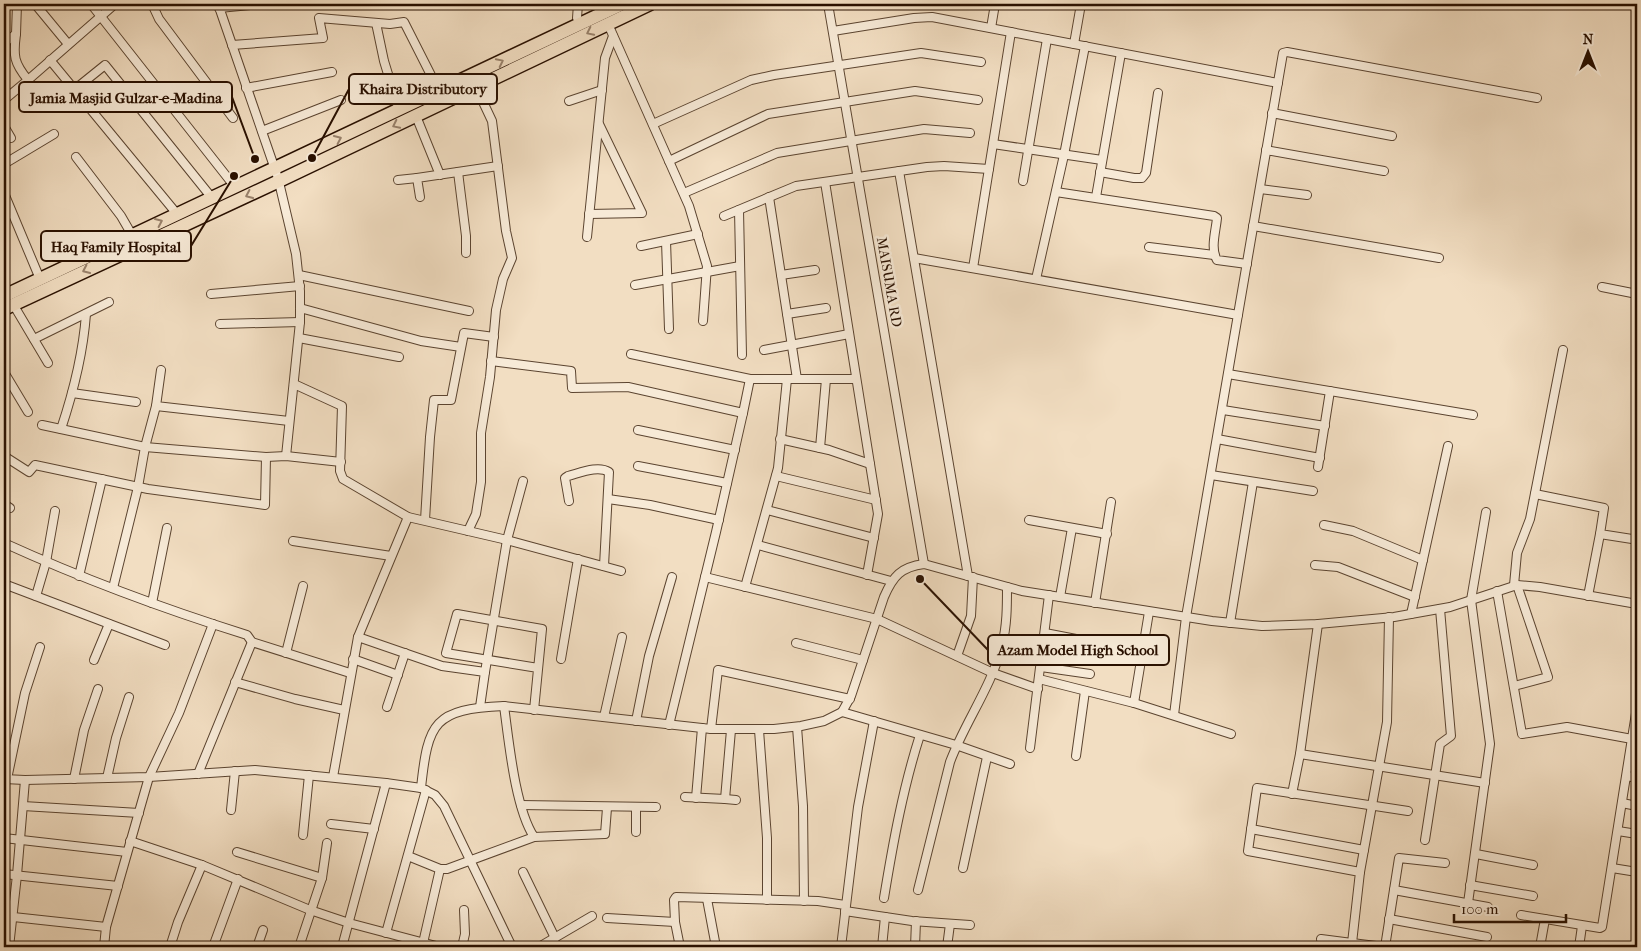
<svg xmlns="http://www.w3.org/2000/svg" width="1641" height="951" font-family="'IM FELL French Canon',serif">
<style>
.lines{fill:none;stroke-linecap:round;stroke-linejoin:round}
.stream{stroke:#79624d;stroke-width:2.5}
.minor-casing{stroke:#5b4430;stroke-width:10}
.primary-casing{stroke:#291000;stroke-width:15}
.minor{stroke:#f7ead7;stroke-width:8}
.primary{stroke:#f2dec2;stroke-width:12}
.oneway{stroke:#98816b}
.labels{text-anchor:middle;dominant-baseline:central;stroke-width:5;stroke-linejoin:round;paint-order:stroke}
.street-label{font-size:14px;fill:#291000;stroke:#f7ead7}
.leader{fill:none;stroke:#291000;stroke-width:2}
.callout-dot{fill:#291000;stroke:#f7ead7;stroke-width:2}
.callout{fill:#f7ead7;stroke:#291000;stroke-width:2}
.callout-label{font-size:15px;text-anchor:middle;font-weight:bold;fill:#291000}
</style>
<rect width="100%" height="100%" fill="#f2dec2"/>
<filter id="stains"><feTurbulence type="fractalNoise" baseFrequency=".004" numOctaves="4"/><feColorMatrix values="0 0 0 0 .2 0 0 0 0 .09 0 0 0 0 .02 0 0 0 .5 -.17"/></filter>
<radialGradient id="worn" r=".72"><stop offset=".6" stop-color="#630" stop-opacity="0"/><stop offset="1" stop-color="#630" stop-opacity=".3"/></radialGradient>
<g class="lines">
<g class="stream">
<polyline points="624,10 636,4"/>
<polyline points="226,199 303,163"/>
</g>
<g class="minor-casing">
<g id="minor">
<polyline points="35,4 68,44"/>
<polyline points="91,4 235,187"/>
<polyline points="152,4 159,19 233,118"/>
<polyline points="218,4 278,178 296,254 300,291 300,322 286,456"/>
<polyline points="578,4 577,18 580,23"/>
<polyline points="828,4 924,564"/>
<polyline points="219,8 260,4"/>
<polyline points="376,23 384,61 399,110"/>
<polyline points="608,24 689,206 707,266 703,321"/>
<polyline points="991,28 995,4"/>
<polyline points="833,31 914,18 932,17 1278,83"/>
<path d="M 16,34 C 13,56 14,63 28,80 L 115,4"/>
<polyline points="4,43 16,34 17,4"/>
<polyline points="1074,44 1081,4"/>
<polyline points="232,45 323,38 319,18 390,24 404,22 439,91"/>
<polyline points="50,60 177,214"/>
<polyline points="246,88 332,72"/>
<polyline points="74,90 105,65 212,198"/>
<polyline points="4,100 28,80"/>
<polyline points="569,101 602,90"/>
<polyline points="1272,113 1392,136"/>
<polyline points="416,116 440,175"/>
<polyline points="653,124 751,80 774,75 921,53 981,62"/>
<polyline points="4,126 11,138"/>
<polyline points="262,131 341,100"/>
<polyline points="993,144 1102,160"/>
<polyline points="1266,150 1384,171"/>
<polyline points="76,157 121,216 132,235"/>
<polyline points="669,161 768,114 915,91 978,100"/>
<polyline points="4,164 54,134"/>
<polyline points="899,171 968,576"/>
<polyline points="458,172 466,236 466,253"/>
<polyline points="1100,172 1134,178 1142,178 1146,173 1158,93"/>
<polyline points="398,180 417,178"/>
<polyline points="1023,181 1047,39"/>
<polyline points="825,182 878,514 867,575"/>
<polyline points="1260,189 1307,195"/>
<path d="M 1056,192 L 1214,216 L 1217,218 C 1216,230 1210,249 1217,260 L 1247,264"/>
<polyline points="4,193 40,279"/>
<polyline points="684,193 777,153 924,129 970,133"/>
<polyline points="420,197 417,178 498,166"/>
<polyline points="769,197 797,379"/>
<polyline points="1096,197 1121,53"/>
<polyline points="739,210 742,355"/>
<polyline points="589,214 642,213 599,124"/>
<polyline points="724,216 796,186 927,167 944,166 989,169"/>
<polyline points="1253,226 1439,258"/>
<polyline points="587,237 605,58 613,36"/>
<polyline points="666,241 669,329"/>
<polyline points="641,246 698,234"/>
<polyline points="1149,247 1214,255"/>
<polyline points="914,258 1238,315"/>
<polyline points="973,268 1011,32"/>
<polyline points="299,275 469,311"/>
<polyline points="781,275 815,270"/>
<polyline points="1036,279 1064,155 1085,46"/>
<polyline points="635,285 740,266"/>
<polyline points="1602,287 1637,294"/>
<polyline points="211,294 300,286"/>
<polyline points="13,304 48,363"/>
<polyline points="300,308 421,341 461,347"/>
<polyline points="787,314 826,308"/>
<polyline points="220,324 300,322"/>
<polyline points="299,338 399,357"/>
<polyline points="34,339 109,302"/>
<polyline points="764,350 849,334"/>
<polyline points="631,354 750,379 856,379"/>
<polyline points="491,361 571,371 572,388 628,387 743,413 750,379"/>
<polyline points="161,370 156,406 289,421"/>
<polyline points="4,372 28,412"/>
<polyline points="1228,374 1473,415"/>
<polyline points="294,384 342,406 340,471 343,479 408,517 507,540 621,571"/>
<polyline points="72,393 136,402"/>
<polyline points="1223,410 1325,426"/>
<polyline points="42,425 145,447 266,457 286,456 341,462"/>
<path d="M 61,429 C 74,390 83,355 86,314"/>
<polyline points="638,430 735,450"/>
<polyline points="780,439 829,450 870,464"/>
<polyline points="1217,439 1320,458"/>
<polyline points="820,448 826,379"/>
<polyline points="4,456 29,472 35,465 148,489 265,505 266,457"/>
<polyline points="638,466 727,483"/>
<polyline points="1318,467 1330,391"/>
<polyline points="1211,475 1313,491"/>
<polyline points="776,476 876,500"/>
<polyline points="1535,494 1604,508 1600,534 1632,539"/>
<polyline points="608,499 650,505 719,520"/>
<path d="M 569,501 L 565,478 L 568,476 C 580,473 598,465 609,472 L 604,566"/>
<polyline points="4,504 10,508"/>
<polyline points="767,510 874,538"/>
<polyline points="425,520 430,437 434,400 451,400 464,333 494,337"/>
<polyline points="1029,520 1107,534"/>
<polyline points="1324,525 1353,531 1423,560"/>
<polyline points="468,531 476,514 481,482 481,433 490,377 496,310 503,279 512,258 506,231 492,121 476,87"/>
<polyline points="293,541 391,556"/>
<path d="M 4,543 C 83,579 164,609 247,635 L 252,642 L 350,673"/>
<polyline points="758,545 891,581"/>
<polyline points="1315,565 1338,567 1415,597"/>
<polyline points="79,576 102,479"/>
<polyline points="705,577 877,619 993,673 1038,689"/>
<polyline points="4,584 165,645"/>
<polyline points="1514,585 1517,553 1530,519 1563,350"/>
<polyline points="745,587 778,468 787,379"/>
<polyline points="113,588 138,487 145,447 156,406"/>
<polyline points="1497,591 1522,734 1567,727 1632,739"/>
<polyline points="36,596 46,562 55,511"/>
<polyline points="1588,596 1600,534"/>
<polyline points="1060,597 1072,528"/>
<polyline points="152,603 167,528"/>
<polyline points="1095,603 1111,502"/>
<polyline points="1411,614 1448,446"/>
<polyline points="1230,623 1253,482"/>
<polyline points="1045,633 1143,652"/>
<polyline points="358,637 442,666 485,672 480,707"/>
<polyline points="796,643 863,660"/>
<polyline points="286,653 303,586"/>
<polyline points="957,656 971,616 973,577"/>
<polyline points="353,659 398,675"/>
<polyline points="561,659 578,559"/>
<polyline points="94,660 109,624"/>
<polyline points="1041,667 1090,674"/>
<polyline points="485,672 507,540 523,481"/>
<polyline points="1039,679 1134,703 1231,734"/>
<polyline points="235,682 295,699 344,710"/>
<polyline points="1514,686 1548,677 1517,585"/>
<polyline points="1134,703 1149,612"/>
<path d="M 504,706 C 509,742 515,808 534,837 L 605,834 L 607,808"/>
<polyline points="387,707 405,653"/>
<polyline points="534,710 542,629 457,614 446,653 538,668"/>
<polyline points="842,712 956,745 1010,764"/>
<polyline points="1174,715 1186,617 1283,53 1287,52 1537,98"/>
<polyline points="604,717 622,637"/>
<polyline points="636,721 649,656 672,577"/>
<polyline points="669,725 716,532 743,413"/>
<polyline points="797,727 803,806 804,901"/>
<polyline points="711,729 718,670 850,699"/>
<polyline points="759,730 767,838 767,900"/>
<polyline points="1030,748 1049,595"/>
<polyline points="1300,754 1485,783"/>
<polyline points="1076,756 1085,691"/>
<polyline points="198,774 252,642"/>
<polyline points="1627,776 1637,778"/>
<polyline points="333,777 358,637 408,517"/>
<polyline points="107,778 116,738 129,697"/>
<polyline points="4,779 25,780 149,777 255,770 386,783 421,788 435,795 444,806 512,947"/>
<polyline points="7,779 25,693 40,647"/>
<polyline points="74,779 84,730 98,689"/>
<path d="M 421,788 C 428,722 434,709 504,706 L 711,729 L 774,729 L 801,726 L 824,721 L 842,712 L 851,696 L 884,597 C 893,576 901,567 924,564 L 1022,591 L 1212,621 L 1262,626 L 1318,624 L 1394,617 L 1450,607 L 1517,585 L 1540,587 L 1637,604"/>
<polyline points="1292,794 1300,754 1318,624"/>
<polyline points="685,797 725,799 736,800"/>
<polyline points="696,798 702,728"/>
<polyline points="725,799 731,730"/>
<polyline points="1622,803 1637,806"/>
<polyline points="521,805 656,807"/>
<polyline points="23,806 139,813"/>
<polyline points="231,810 235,771"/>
<polyline points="331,824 374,829"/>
<polyline points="1251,829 1364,850"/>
<polyline points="1618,831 1637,834"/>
<polyline points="636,832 636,807"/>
<polyline points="303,835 309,775"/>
<polyline points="4,838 127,852"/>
<polyline points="1425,840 1440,744 1451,736 1440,609"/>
<polyline points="130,841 202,865 310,910 349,923 440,947"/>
<polyline points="237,852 322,878"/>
<polyline points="1476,854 1533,865"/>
<polyline points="408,856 440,869 447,869 534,837"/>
<polyline points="963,868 987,757"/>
<polyline points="1612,868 1637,872"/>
<polyline points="523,872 555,938"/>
<polyline points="1360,872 1387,722 1389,617"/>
<polyline points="4,874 118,886"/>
<polyline points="1470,885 1533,896"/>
<path d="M 918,890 L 950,762 C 965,722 992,686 1002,645 C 1007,626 1007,606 1007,587"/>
<polyline points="1394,890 1488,907"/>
<path d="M 884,898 C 893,843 903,788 920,735"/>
<polyline points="707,899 716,947"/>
<polyline points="1468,903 1490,744 1471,600 1486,512"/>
<polyline points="845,911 912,921 970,925"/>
<polyline points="1521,915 1600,928 1602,927 1637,707"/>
<polyline points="4,916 106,927"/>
<polyline points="607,918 675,922"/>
<polyline points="1389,919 1487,937"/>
<polyline points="386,933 426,790"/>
<polyline points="1321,939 1352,943 1360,872 1248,851 1257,788 1408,811"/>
<polyline points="423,943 440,869"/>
<polyline points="9,947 17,875 25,780"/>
<polyline points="104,947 106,927 149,777 179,713 213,624"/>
<polyline points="170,947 178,922 202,865"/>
<polyline points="213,947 238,879"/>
<polyline points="257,947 263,930"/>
<polyline points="299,947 322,878 327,843"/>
<polyline points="342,947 386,783"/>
<polyline points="462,947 465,934 464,910"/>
<polyline points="539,947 592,916"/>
<polyline points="680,947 675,922 674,900 676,897 818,901 845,905"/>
<polyline points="841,947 858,807 874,721"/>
<polyline points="882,947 885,917"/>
<polyline points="915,947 916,921"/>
<polyline points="947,947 950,924"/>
<polyline points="1352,947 1352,943 1384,947"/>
<polyline points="1385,947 1399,858 1445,863"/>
<polyline points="1540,947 1545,919"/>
<polyline points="1579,947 1582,926"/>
</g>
</g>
<g class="primary-casing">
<g id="primary">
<polyline points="4,296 622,4"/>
<polyline points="4,309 279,181 650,4"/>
</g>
</g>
<use href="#minor" class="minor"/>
<use href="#primary" class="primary"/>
</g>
<defs><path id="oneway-chevron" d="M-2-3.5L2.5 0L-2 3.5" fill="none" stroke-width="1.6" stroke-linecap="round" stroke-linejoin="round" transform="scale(1.25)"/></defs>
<g class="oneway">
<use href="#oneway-chevron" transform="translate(590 32) rotate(154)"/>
<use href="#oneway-chevron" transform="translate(500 62) rotate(-26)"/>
<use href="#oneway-chevron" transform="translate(396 125) rotate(154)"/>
<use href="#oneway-chevron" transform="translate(338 139) rotate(-25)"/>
<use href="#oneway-chevron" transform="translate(249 195) rotate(155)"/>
<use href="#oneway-chevron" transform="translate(159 222) rotate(-25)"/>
<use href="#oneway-chevron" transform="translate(86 270) rotate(155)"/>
</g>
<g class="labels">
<g class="street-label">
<text transform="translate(889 282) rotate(80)">MAISUMA RD</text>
</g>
</g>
<path class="leader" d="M312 158L349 89M255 159L232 97M234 176L191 246M920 579L988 650"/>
<g class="callout-dot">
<circle cx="312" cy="158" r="5"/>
<circle cx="255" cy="159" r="5"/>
<circle cx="234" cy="176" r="5"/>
<circle cx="920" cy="579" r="5"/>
</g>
<g class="callout">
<rect x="349" y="74" width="148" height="30" rx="5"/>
<rect x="19" y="82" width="213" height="30" rx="5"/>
<rect x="41" y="231" width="150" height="30" rx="5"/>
<rect x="988" y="635" width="181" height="30" rx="5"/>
</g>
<g class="callout-label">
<text x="423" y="94">Khaira Distributory</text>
<text x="126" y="103">Jamia Masjid Gulzar-e-Madina</text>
<text x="116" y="252">Haq Family Hospital</text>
<text x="1078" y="655">Azam Model High School</text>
</g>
<rect width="1641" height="951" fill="none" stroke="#f2dec2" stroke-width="20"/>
<rect x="5" y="5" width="1631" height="941" fill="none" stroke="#291000" stroke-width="2.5"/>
<rect x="10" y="10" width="1621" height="931" fill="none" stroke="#291000"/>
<g transform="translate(1588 52)" stroke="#f7ead7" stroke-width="4" paint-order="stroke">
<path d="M0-4L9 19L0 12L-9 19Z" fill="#291000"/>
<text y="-8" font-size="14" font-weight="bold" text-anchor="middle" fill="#291000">N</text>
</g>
<path d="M1454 914v8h112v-8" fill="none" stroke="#291000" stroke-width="2.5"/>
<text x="1461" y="914" font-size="15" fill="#291000" stroke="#f7ead7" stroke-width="4" paint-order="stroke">100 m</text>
<rect width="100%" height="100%" filter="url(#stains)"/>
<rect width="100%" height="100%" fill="url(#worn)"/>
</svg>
